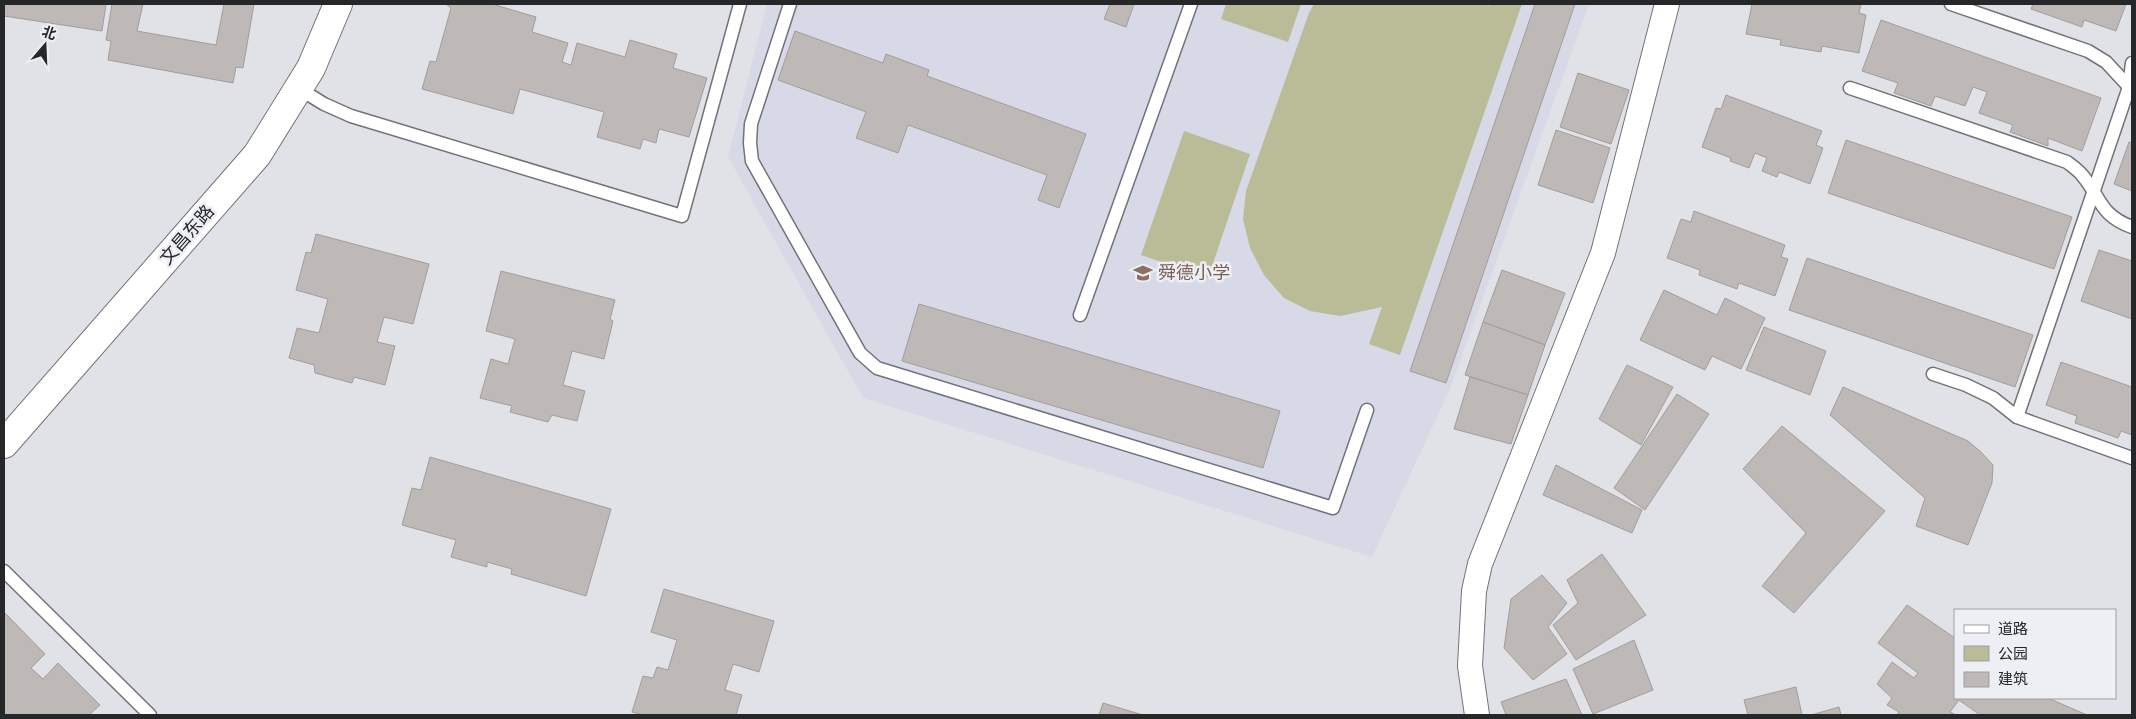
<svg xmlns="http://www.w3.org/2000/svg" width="2136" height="719" font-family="Jost,'Noto Sans SC',sans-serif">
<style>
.built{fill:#d7d9e6}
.green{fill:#b9bc96}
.building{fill:#beb8b6;stroke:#a29d9b}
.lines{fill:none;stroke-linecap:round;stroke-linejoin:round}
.service-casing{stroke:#727378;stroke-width:15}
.minor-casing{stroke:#727378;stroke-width:26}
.tertiary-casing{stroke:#727378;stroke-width:30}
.service{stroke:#fff;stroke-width:12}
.minor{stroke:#fff;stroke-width:24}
.tertiary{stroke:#fff;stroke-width:28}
.labels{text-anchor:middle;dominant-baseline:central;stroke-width:5;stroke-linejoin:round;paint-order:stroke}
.street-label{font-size:18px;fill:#262728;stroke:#eeeff5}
.education-label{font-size:18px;fill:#785e54;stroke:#eeeff5;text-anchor:start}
</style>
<rect width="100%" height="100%" fill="#e1e2e7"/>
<polygon class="built" points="767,4 1589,4 1450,389 1372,557 863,398 728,157"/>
<g class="green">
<polygon points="1226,4 1301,4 1288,42 1221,19"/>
<polygon points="1314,4 1487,4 1489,6 1490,4 1522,4 1400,355 1369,344 1382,307 1340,316 1310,311 1284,298 1264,275 1250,248 1243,219 1246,191 1309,13"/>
<polygon points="1184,131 1250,154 1208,278 1141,255"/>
</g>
<g class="building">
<polygon points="4,4 106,4 102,31 4,16"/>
<polygon points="112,4 143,4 137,31 216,45 224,4 254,4 243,68 236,67 233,83 108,60 111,41 106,40"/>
<polygon points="446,4 492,4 536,17 532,32 568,43 562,62 571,65 577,43 625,57 630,40 677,54 673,68 707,78 689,137 659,129 656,143 643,139 640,149 597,137 604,112 520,89 513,114 422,89 430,61 436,62 451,8"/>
<polygon points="1110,4 1134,4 1126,27 1104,19"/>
<polygon points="1535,4 1575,4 1446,383 1410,371"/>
<polygon points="1752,4 1861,4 1859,13 1866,15 1859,53 1822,46 1821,52 1780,45 1781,40 1746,34"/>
<polygon points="2033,4 2126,4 2116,31 2084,20 2082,27 2031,9"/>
<polygon points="1881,20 2101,98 2082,151 2048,138 2048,146 2010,132 2013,125 1979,113 1987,92 1973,87 1965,106 1935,96 1931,106 1894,93 1898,83 1862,71"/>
<polygon points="795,31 883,63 886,54 929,70 927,76 1086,134 1059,208 1038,200 1047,175 908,125 898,153 856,138 866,112 778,80"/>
<polygon points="1578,73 1629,90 1611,144 1560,127"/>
<polygon points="1726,95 1822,131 1816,145 1823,148 1810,184 1779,172 1777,177 1762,171 1767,158 1755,153 1749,168 1730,161 1731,158 1702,147 1716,108 1721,109"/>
<polygon points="1556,130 1610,148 1593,203 1538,185"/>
<polygon points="1846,140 2072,217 2054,269 1828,193"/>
<polygon points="2129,142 2132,143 2132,191 2114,184"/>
<polygon points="1694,211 1785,245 1781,257 1788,259 1775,296 1739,283 1737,289 1699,275 1700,270 1667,258 1681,219 1691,222"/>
<polygon points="316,234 429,264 413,324 384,317 377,342 395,346 385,385 354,377 352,383 315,373 314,365 289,358 297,328 319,333 328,299 296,290 306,252 311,253"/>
<polygon points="2099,250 2132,261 2132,319 2081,301"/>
<polygon points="1807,258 2033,335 2015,387 1789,310"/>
<polygon points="1502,270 1565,293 1545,345 1483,322"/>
<polygon points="501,271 615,300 610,319 613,321 604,359 572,351 563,385 585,391 577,421 552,415 548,422 510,412 512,406 480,398 491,359 508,364 515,339 486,331"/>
<polygon points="1664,290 1717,315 1725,298 1765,318 1741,369 1712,356 1705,370 1640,340"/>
<polygon points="919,304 1280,411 1263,468 902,361"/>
<polygon points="1483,322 1545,345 1528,395 1465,375"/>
<polygon points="1764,327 1826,351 1810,395 1746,370"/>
<polygon points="2061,362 2132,387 2132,435 2121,431 2118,438 2075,423 2077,416 2046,405"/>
<polygon points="1627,365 1673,387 1641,445 1599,419"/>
<polygon points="1470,377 1528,395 1511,444 1454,429"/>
<polygon points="1843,387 1968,441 1981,452 1993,465 1992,483 1968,545 1916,526 1925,498 1830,415"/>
<polygon points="1677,394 1709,414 1645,510 1614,488"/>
<polygon points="1782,426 1885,511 1794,613 1762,586 1806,533 1743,469"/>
<polygon points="430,457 611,509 586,596 511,574 512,569 487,562 487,567 451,557 456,540 402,525 412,488 421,490"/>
<polygon points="1556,465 1642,510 1632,533 1543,495"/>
<polygon points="1602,554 1646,615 1576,660 1553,625 1578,603 1567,580"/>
<polygon points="1542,575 1567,603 1548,627 1567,654 1533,680 1504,648 1511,599"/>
<polygon points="664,589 774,621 759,672 733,664 725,690 742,695 736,715 644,715 632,712 643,676 653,678 657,667 668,670 677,640 651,632"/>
<polygon points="1907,605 1955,638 1955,698 2048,698 2087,715 1980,715 1959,700 1950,712 1956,715 1897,715 1899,712 1887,705 1892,698 1877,684 1892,662 1914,678 1918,673 1878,643"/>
<polygon points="4,612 45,654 31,668 43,679 58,663 100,705 89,715 4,715"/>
<polygon points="1634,640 1653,690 1593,714 1573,669"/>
<polygon points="1566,679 1582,715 1506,715 1501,702"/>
<polygon points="1796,687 1802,715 1748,715 1744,700"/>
<polygon points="1103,703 1143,715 1099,715"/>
<polygon points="1839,707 1841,715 1811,715"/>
</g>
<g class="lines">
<g class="service-casing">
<g id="service">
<polyline points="790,4 751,124 750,143 752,161 860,353 877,368 1333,508 1367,410"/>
<polyline points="1951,4 2088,51 2106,62 2132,90"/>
<polyline points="298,88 324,104 351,116 682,216 740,4"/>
<path d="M 1850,88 L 2067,162 C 2072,166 2078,170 2082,175 C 2101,197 2099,215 2132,227"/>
<polyline points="1080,315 1191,4"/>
<polyline points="1933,374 1966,385 1993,398 2017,417 2132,458"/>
<polyline points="2017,417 2129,87 2132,63"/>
<polyline points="4,571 150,715"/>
</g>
</g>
<g class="minor-casing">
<polyline id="minor" points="1477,715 1470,666 1474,591 1480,564 1603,253 1667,4"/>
</g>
<g class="tertiary-casing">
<polyline id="tertiary" points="4,444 257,155 311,68 338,4"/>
</g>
<use href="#service" class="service"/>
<use href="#minor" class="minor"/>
<use href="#tertiary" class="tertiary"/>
</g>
<defs>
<g id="school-bare" transform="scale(1.5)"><path d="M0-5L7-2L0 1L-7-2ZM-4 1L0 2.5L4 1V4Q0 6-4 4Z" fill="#8d6e63" stroke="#eeeff5" stroke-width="2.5" paint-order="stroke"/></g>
</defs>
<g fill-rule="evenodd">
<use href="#school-bare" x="1143" y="273"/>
</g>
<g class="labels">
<g class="street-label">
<text transform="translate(187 235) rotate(-49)">文昌东路</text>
</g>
<g class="education-label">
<text x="1158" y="273">舜德小学</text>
</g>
</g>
<rect width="2136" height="719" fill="none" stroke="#262728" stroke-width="10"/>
<rect x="1954" y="609" width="162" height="90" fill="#eeeff5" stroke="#9e9fa3"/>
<rect x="1964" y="625" width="25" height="8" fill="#ffffff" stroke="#9e9fa3"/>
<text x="1998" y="634" font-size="15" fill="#262728">道路</text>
<rect x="1964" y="646" width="25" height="15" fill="#b9bc96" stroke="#9e9fa3"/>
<text x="1998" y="659" font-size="15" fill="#262728">公园</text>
<rect x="1964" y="672" width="25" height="15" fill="#beb8b6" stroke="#9e9fa3"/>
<text x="1998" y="684" font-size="15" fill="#262728">建筑</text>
<g transform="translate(45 45) rotate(19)" stroke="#eeeff5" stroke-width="4" paint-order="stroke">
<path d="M0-4L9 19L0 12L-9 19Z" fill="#262728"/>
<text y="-8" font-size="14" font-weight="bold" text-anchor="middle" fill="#262728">北</text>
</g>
</svg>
